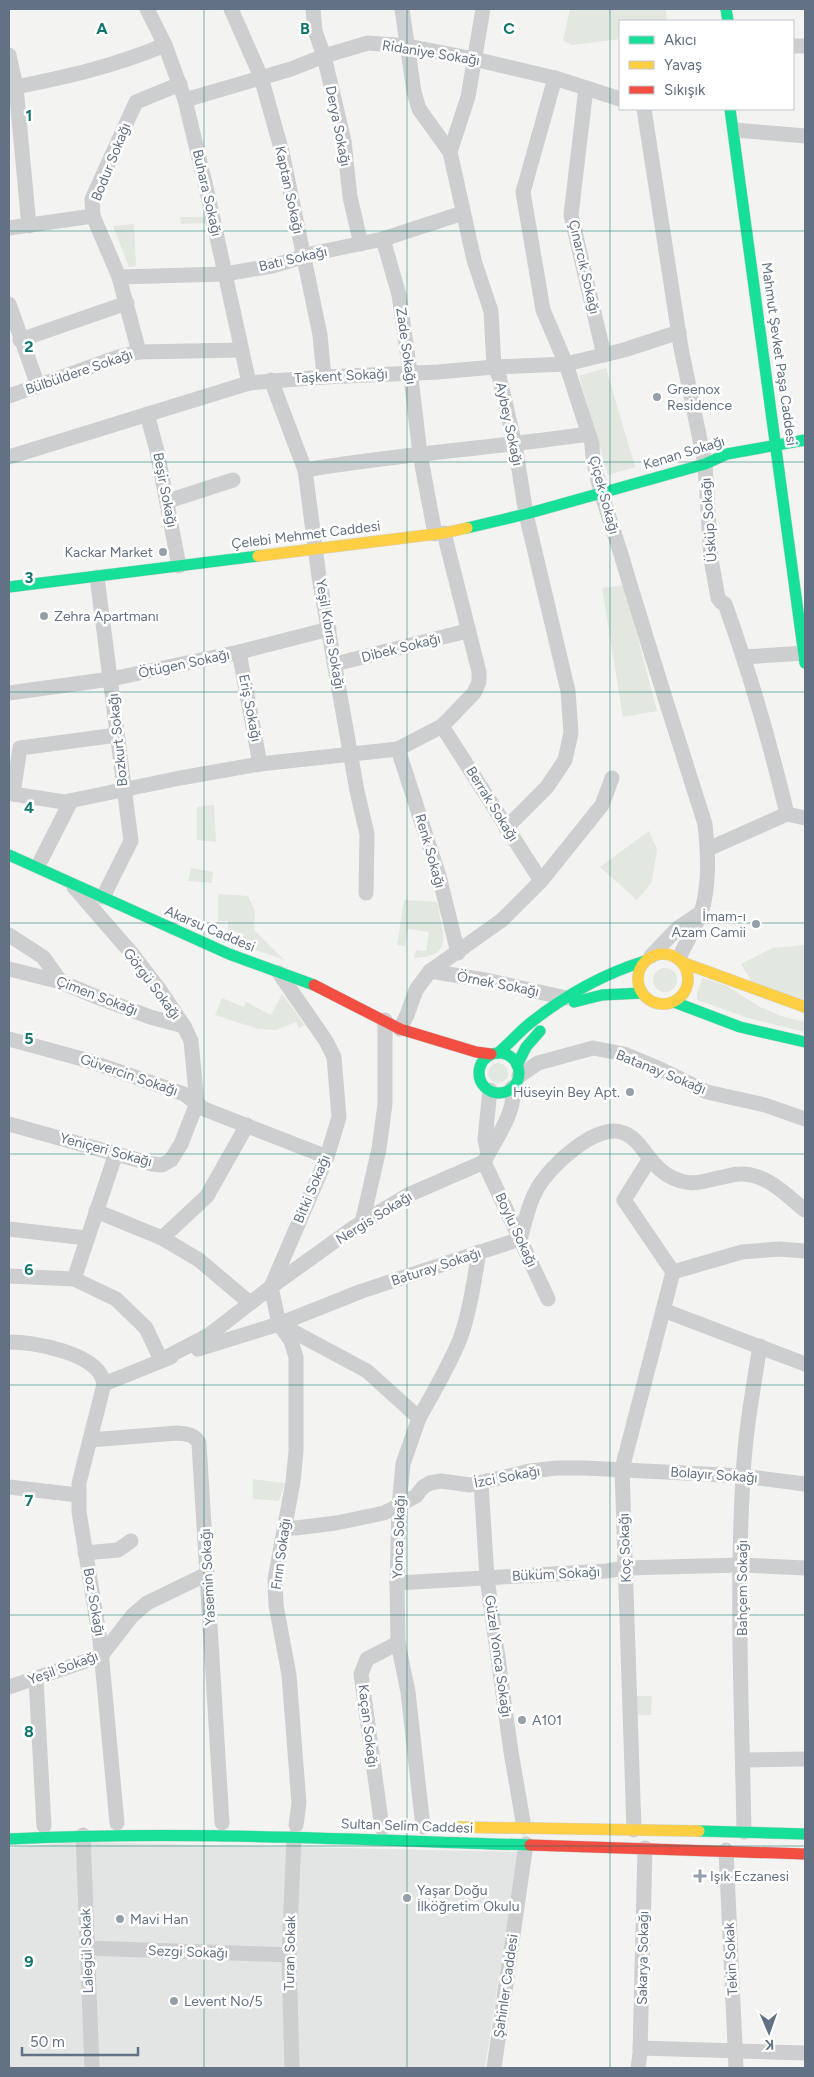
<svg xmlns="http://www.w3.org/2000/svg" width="814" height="2077" font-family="Figtree,sans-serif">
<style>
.built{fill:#e3e5e4}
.green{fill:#e2e7df}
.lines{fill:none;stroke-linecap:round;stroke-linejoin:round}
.fast-casing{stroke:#d1d2d2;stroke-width:12}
.slow-casing{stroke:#d1d2d2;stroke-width:12}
.jam-casing{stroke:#d1d2d2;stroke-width:12}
.street{stroke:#cdcecf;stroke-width:15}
.fast{stroke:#16e098;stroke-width:11}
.slow{stroke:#ffcf43;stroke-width:11}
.jam{stroke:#f24e42;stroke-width:11}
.grid{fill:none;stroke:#0f766e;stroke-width:1;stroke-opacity:0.55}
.poi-dot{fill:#959faa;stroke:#fff;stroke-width:2}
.labels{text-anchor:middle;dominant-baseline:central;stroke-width:5;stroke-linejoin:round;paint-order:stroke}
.street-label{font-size:14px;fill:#627183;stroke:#fff}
.poi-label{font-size:14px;fill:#627183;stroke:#fff;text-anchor:start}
.grid-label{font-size:16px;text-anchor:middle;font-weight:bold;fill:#0f766e;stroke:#fff;stroke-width:5;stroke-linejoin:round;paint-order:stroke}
</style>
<rect width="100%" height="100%" fill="#f3f4f1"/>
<polygon class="built" points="78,1842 518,1852 485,2068 9,2068 9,1848"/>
<g class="green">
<polygon points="570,9 666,9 667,21 620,21 620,39 572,45 563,40"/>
<polygon points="180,217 209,217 208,223 181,224"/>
<polygon points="134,224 136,266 129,267 113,226"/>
<polygon points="606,368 635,467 608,475 579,376"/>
<polygon points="624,585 657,711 623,717 602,588"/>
<polygon points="214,805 216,842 197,840 197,807"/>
<polygon points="649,831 657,850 652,882 637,900 600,867"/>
<polygon points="191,868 213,872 212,883 188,881"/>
<polygon points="218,894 248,896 255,911 254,930 284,960 242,945 244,934 228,930 228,921 218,921"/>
<path d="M 404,900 L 437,902 C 442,931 456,957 414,958 L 416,950 L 426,951 L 429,932 L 408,929 L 405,946 L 397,945 Z"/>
<polygon points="805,945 805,1001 753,984 741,964 772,948"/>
<circle cx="665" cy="980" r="12"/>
<polygon points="702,978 727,986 760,1007 781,1016 805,1022 805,1032 748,1018 697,1000 697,994"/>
<polygon points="282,994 305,1025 299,1028 296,1022 276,1030 258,1029 215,1015 222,998 244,1007 246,1002 271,1015"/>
<circle cx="498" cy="1073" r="10"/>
<polygon points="253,1479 285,1483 279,1501 253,1499"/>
<polygon points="633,1696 652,1696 651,1715 633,1715"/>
</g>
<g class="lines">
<g class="fast-casing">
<g id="fast">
<polyline points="726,9 728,21"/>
<polyline points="730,109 805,663"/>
<polyline points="467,528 526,514 705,464 727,454 805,440"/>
<polyline points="9,587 258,556"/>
<polyline points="9,855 229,954 314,985"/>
<polyline points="574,1002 602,995 642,993"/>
<polyline points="674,1002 740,1027 805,1042"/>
<path d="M 498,1053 C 509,1044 518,1033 529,1024 C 564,996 603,974 645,961"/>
<circle cx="499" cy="1073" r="20"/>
<polyline points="517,1065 526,1047 540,1031"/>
<polyline points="699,1831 805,1834"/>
<path d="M 9,1839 C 182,1830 356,1840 530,1845"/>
</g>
</g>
<g class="slow-casing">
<g id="slow">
<polyline points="258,556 444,533 467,528"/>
<circle cx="663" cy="979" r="25"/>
<polyline points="684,963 805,1007"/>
<polyline points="456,1827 699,1831"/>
</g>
</g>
<g class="jam-casing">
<g id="jam">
<polyline points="314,985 400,1029 476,1052 491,1054"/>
<polyline points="530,1845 805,1854"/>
</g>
</g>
<g class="street">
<polyline points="147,9 165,45 185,100 206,187 249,383"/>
<polyline points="231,9 261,77 282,152 320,335 324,377"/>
<polyline points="313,9 315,31 324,56 344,141 350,197 361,244"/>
<polyline points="402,9 414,92 419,109 450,152 474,260 491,311 494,367 499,376 515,445 526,514 568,691 571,733 565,760 547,787 506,828"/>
<polyline points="793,46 805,46"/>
<polyline points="9,55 16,87 29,226"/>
<path d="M 555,78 L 523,192 L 543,310 L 566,364 L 592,444 C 592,472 611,522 620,551 C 647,642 676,733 705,824 C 708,853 710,885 701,913 C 695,928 686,943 679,958"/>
<path d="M 16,87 C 71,76 114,66 165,45"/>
<polyline points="586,88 571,215 604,355"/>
<polyline points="185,100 291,69 324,56 368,43 408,46 474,59 555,78 620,99"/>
<path d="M 644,109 L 681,348 L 705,464 L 711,559 L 718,598 L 721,602 L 725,604 C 750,673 770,743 787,814 L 805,818"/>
<polyline points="735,130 805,136"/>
<polyline points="450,152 468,97 483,9"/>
<polyline points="9,228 93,216"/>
<polyline points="383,239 399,295 412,386 420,454 435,534"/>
<polyline points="119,277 225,274 272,266 315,253 383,239 463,213"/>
<polyline points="9,304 38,386"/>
<polyline points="20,340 127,303"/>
<polyline points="139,352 119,277 93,216 92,199 136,102 180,84"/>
<polyline points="271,380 305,470 319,577 357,791 367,834 366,893"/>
<polyline points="9,396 118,357 139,352 240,350"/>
<polyline points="147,414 157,451 179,566"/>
<polyline points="9,457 249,383 324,377 438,372 494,367 566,364 624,350 679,332"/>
<path d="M 305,470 C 399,454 494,448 588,434"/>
<polyline points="168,501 233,480"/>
<polyline points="97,577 131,841 103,897"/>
<polyline points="239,652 260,764"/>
<polyline points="743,657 805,653"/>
<polyline points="335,664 467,631"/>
<polyline points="9,693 111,679 239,652 329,629"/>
<polyline points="442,726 541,881"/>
<polyline points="117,735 20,748 13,794 64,802 180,778 260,764 398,749 442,726 474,693 479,682 479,672 444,533"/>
<polyline points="398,749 439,876 458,953"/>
<polyline points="708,849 787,814"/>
<polyline points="41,860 71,801"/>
<polyline points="9,935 43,957 61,982"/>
<polyline points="651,956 678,928 699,914"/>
<polyline points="9,969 61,982 102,999 150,1017 184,1026"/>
<polyline points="430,971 490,981 566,998"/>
<polyline points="400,1029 407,1015 416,990 430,971 502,920 541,881 602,805 612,778"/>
<polyline points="9,1039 86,1060 184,1094 204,1109 327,1157"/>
<polyline points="519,1076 538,1063 593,1048 624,1054 660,1069 707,1092 765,1105 805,1119"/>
<polyline points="9,1124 152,1164 162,1165 171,1160 181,1144 197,1103 191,1041 184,1026 159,989 133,955 74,887"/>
<polyline points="488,1154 485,1139 490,1090"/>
<polyline points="649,1160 624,1200 673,1272"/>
<polyline points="484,1162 548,1299"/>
<path d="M 484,1162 C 493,1143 518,1110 512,1088"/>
<polyline points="96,1211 162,1238 199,1260 250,1303"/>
<polyline points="362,1223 379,1149 385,1104 385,1020"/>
<polyline points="9,1229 86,1238"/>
<polyline points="162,1238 207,1196 247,1125"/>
<path d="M 520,1239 C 525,1223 528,1204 537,1189 C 549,1167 597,1121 624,1133 C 645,1141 649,1172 681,1181 C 693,1185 706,1181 718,1178 C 725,1177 733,1174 740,1174 C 766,1173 786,1195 805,1210"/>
<polyline points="673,1272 742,1252 779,1249 805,1251"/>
<polyline points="9,1276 74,1279 116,1299 146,1328 161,1360 209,1335 271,1287 327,1157 339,1117 334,1057 326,1041 279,973"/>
<polyline points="74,1279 116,1153"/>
<polyline points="663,1310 805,1364"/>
<polyline points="283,1326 367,1371 419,1418 403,1464 399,1506 397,1583 398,1643 408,1692 423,1827"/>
<path d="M 9,1342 C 34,1342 100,1353 104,1384 L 171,1357"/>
<polyline points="198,1349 279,1324 362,1291 520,1239"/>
<polyline points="104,1384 79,1483 79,1512 100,1640 117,1823"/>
<path d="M 419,1418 C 434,1392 449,1366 460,1339 C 470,1311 474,1281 479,1252"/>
<path d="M 90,1440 L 177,1433 C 187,1434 194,1434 199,1443 L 222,1823"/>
<polyline points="481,1483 487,1578 511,1752 524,1827"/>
<polyline points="9,1487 78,1495"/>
<polyline points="284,1528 296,1528 336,1523 384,1513 416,1496 423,1487 430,1483 441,1481 470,1485 530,1471 557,1468 586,1468 743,1476 805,1484"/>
<polyline points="85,1553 118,1550 131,1541"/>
<polyline points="397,1583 606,1571 626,1568 741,1565 805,1568"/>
<polyline points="36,1679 44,1826"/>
<polyline points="9,1687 101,1656 132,1616 147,1603 207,1574"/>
<polyline points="743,1760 805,1759"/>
<polyline points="296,1825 299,1803 289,1675 276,1605 275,1579 293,1482 296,1451 296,1357 291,1341 279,1324 271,1287 353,1228 408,1195 484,1162"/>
<polyline points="382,1828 361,1674 367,1659 398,1643"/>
<polyline points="634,1830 622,1469 673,1272"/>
<path d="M 744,1832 C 742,1714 736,1595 743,1477 C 745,1433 753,1389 760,1346"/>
<polyline points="83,1835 92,2068"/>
<polyline points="726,1850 736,2068"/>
<polyline points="87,1948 289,1955"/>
<polyline points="640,2048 805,2053"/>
<polyline points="292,2068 289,1955 294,1837"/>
<polyline points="494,2068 526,1844"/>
<polyline points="638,2068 640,2053 645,1848"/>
</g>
<use href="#fast" class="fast"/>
<use href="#slow" class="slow"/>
<use href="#jam" class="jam"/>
</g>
<path class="grid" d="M 204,9 L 204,2068M 407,9 L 407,2068M 610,9 L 610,2068M 9,231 L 805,231M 9,462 L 805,462M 9,692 L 805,692M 9,923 L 805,923M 9,1154 L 805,1154M 9,1385 L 805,1385M 9,1615 L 805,1615M 9,1846 L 805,1846"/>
<g class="poi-dot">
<circle cx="657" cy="397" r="5"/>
<circle cx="163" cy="552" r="5"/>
<circle cx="44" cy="616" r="5"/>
<circle cx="756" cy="924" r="5"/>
<circle cx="630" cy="1092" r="5"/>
<circle cx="522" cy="1720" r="5"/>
<path d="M697.5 1868.5h5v5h5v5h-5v5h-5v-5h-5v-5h5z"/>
<circle cx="407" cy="1898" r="5"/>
<circle cx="120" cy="1919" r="5"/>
<circle cx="174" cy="2001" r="5"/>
</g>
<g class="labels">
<g class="street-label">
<text transform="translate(431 53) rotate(9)">Ridaniye Sokağı</text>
<text transform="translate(338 126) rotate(79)">Derya Sokağı</text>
<text transform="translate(111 162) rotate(-68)">Bodur Sokağı</text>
<text transform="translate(289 190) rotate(78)">Kaptan Sokağı</text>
<text transform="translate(207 193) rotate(77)">Buhara Sokağı</text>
<text transform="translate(293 259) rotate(-13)">Batı Sokağı</text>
<text transform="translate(584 267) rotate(77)">Çınarcık Sokağı</text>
<text transform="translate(406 346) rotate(82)">Zade Sokağı</text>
<text transform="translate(779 354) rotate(82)">Mahmut Şevket Paşa Caddesi</text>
<text transform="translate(79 372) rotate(-19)">Bülbüldere Sokağı</text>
<text transform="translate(341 376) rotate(-3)">Taşkent Sokağı</text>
<text transform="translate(509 424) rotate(78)">Aybey Sokağı</text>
<text transform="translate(684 453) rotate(-17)">Kenan Sokağı</text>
<text transform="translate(165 490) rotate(79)">Beşir Sokağı</text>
<text transform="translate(604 495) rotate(75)">Çiçek Sokağı</text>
<text transform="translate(709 520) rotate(-94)">Üsküp Sokağı</text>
<text transform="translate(306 535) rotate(-7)">Çelebi Mehmet Caddesi</text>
<text transform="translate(330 634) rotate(80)">Yeşil Kıbrıs Sokağı</text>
<text transform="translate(401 648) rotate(-14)">Dibek Sokağı</text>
<text transform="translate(184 664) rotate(-12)">Ötügen Sokağı</text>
<text transform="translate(250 708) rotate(79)">Eriş Sokağı</text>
<text transform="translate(118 740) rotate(-96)">Bozkurt Sokağı</text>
<text transform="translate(492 804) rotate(58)">Berrak Sokağı</text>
<text transform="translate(430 851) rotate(74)">Renk Sokağı</text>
<text transform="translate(210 929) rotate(23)">Akarsu Caddesi</text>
<text transform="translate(152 984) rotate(53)">Görgü Sokağı</text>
<text transform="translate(498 984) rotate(11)">Örnek Sokağı</text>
<text transform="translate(97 996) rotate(21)">Çimen Sokağı</text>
<text transform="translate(661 1072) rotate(22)">Batanay Sokağı</text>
<text transform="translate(129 1075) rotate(19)">Güvercin Sokağı</text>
<text transform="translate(106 1150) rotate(15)">Yeniçeri Sokağı</text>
<text transform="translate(312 1189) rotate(-67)">Bitki Sokağı</text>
<text transform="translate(374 1218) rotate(-32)">Nergis Sokağı</text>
<text transform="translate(516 1230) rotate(65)">Boylu Sokağı</text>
<text transform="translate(436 1267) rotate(-18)">Baturay Sokağı</text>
<text transform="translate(714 1475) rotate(4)">Bolayır Sokağı</text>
<text transform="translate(507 1477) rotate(-11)">İzci Sokağı</text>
<text transform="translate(399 1537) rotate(-88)">Yonca Sokağı</text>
<text transform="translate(625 1548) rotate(-92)">Koç Sokağı</text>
<text transform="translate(281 1554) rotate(-82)">Fırın Sokağı</text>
<text transform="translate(556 1574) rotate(-3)">Büküm Sokağı</text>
<text transform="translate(208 1577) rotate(-93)">Yasemin Sokağı</text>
<text transform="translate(742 1588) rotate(-90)">Bahçem Sokağı</text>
<text transform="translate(94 1602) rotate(80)">Boz Sokağı</text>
<text transform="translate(498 1656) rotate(82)">Güzel Yonca Sokağı</text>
<text transform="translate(63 1668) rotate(-20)">Yeşil Sokağı</text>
<text transform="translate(368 1726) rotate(83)">Kaçan Sokağı</text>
<text transform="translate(407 1826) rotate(2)">Sultan Selim Caddesi</text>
<text transform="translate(87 1951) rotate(-92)">Lalegül Sokak</text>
<text transform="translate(188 1952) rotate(2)">Sezgi Sokağı</text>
<text transform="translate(290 1953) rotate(-89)">Turan Sokak</text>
<text transform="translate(643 1958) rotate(-89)">Sakarya Sokağı</text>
<text transform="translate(731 1959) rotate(-93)">Tekin Sokak</text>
<text transform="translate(506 1986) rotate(-82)">Şahinler Caddesi</text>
</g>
<g class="poi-label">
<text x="667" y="389">Greenox<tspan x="667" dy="16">Residence</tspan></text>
<text x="153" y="552" text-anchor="end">Kackar Market</text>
<text x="54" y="616">Zehra Apartmanı</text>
<text x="746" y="916" text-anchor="end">İmam-ı<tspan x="746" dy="16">Azam Camii</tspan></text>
<text x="620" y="1092" text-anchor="end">Hüseyin Bey Apt.</text>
<text x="532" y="1720">A101</text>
<text x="710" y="1876">Işık Eczanesi</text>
<text x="417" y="1890">Yaşar Doğu<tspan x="417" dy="16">İlköğretim Okulu</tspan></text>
<text x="130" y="1919">Mavi Han</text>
<text x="184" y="2001">Levent No/5</text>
</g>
</g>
<g class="grid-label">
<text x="102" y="34">A</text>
<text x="305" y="34">B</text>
<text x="509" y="34">C</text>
<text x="29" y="121">1</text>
<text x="29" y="352">2</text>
<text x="29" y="583">3</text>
<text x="29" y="813">4</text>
<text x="29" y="1044">5</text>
<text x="29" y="1275">6</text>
<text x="29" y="1506">7</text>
<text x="29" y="1737">8</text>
<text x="29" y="1967">9</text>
</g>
<rect width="814" height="2077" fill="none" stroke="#627183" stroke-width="20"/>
<rect x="619" y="20" width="175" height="90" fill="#ffffff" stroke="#c0c6cd"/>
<rect x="629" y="36" width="25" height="8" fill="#16e098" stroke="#c0c6cd"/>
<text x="664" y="45" font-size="15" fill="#627183">Akıcı</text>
<rect x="629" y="61" width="25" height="8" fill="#ffcf43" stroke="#c0c6cd"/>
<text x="664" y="70" font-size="15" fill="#627183">Yavaş</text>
<rect x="629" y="86" width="25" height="8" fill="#f24e42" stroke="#c0c6cd"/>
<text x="664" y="95" font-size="15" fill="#627183">Sıkışık</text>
<g transform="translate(769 2032) rotate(178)" stroke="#ffffff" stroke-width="4" paint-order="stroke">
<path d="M0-4L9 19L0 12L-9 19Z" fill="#627183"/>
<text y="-8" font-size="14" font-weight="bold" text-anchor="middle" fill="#627183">K</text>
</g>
<path d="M22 2047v8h116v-8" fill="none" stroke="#627183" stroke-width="2.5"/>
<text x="30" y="2047" font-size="15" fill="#627183" stroke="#ffffff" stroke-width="4" paint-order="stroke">50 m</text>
</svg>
